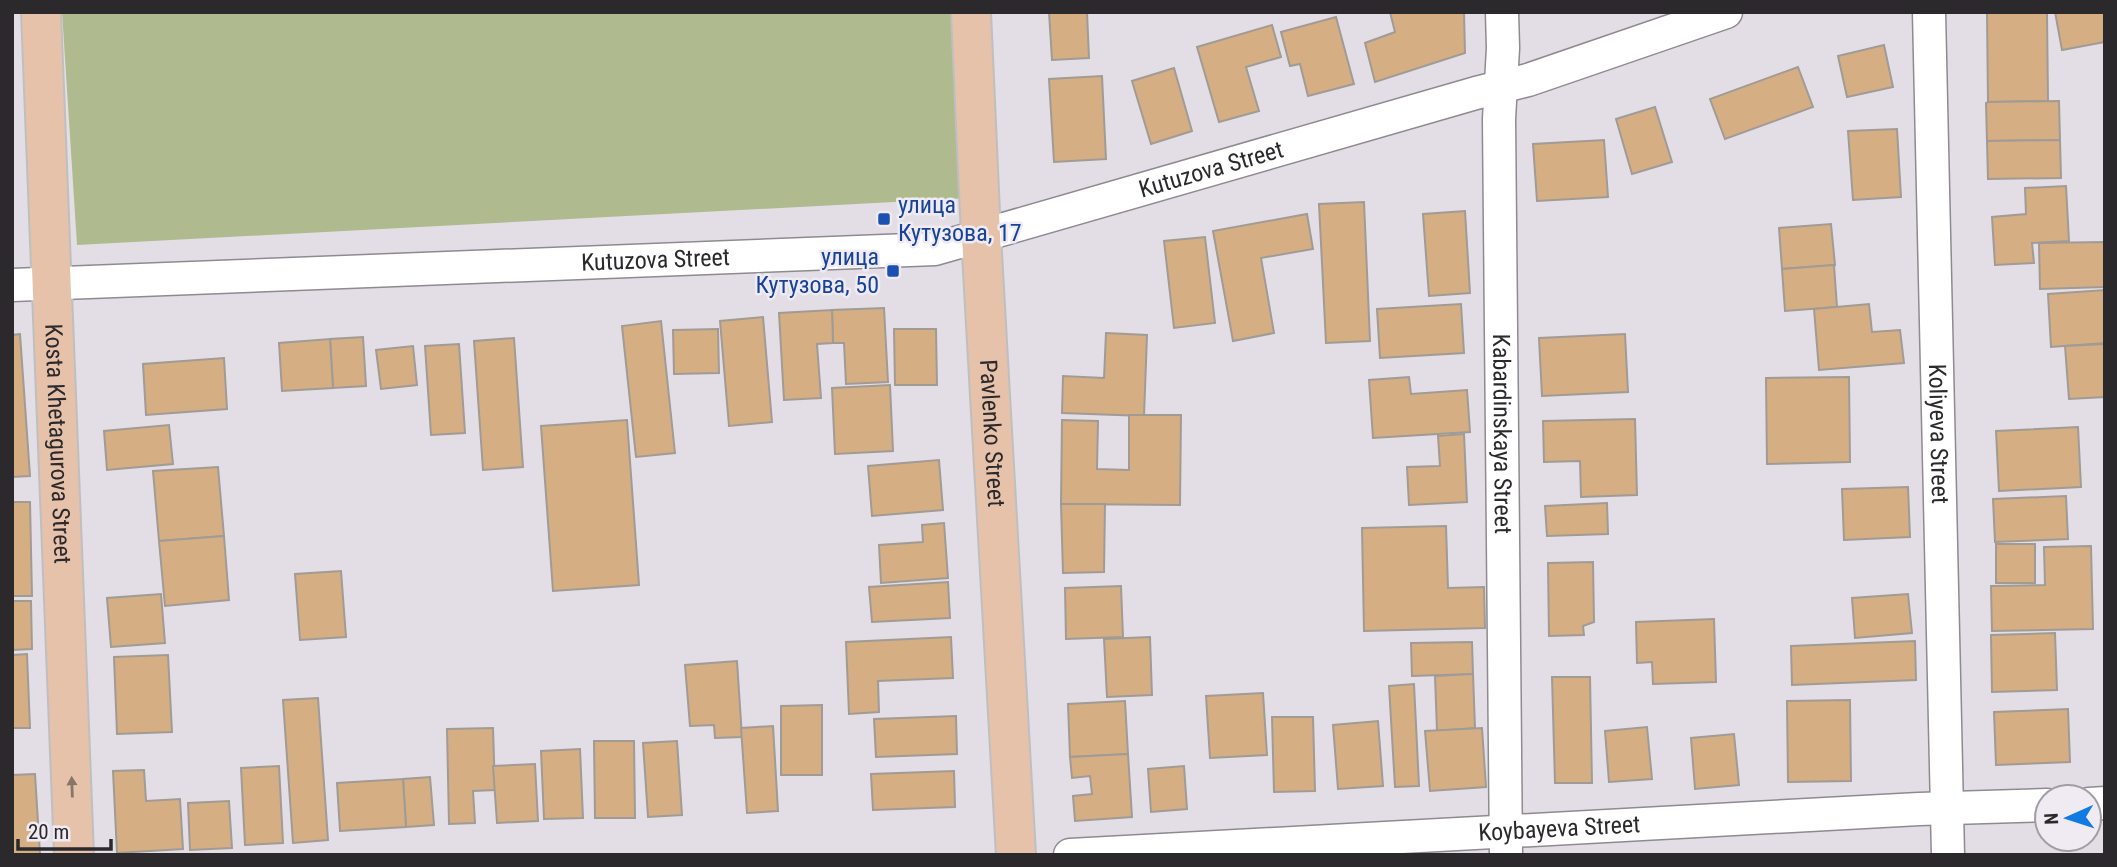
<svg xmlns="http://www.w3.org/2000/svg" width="2117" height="867" font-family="'Roboto Condensed',sans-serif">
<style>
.green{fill:#afbb8f}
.building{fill:#d6ae84;stroke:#a19b95;stroke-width:2}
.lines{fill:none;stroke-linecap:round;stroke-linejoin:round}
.minor-casing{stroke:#8f8a90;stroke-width:35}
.major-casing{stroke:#bfbfc0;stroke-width:42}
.minor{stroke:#fff;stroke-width:32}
.major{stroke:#e6c2aa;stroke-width:38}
.oneway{fill:#88766b}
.transit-dot{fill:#1a4fb4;stroke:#f0ebf2;stroke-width:2.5}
.labels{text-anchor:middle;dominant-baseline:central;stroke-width:5;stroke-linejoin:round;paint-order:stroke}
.street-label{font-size:24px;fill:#2b292c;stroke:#f0ebf2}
.transit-label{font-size:24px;fill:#164399;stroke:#f0ebf2;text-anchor:start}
</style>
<rect width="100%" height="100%" fill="#e3dee5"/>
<polygon class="green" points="62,12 959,12 969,198 77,245"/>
<g class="building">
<polygon points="1049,12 1087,12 1089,58 1052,60"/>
<polygon points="1390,12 1464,12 1465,53 1375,82 1365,43 1395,32"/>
<polygon points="2055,12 2105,12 2105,42 2062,50"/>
<polygon points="1987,13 2047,13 2048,101 1988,102"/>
<polygon points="1336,17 1354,84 1308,96 1300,64 1290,66 1281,32"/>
<polygon points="1272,25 1281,57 1246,67 1259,111 1219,122 1197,47"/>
<polygon points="1884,45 1893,87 1847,97 1838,56"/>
<polygon points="1798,67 1813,107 1725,139 1710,99"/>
<polygon points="1174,68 1192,131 1151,144 1132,81"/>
<polygon points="1102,76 1106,159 1054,162 1049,79"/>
<polygon points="2059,101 2060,140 1987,141 1986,103 1988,102"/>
<polygon points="1655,107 1672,162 1632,174 1616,119"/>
<polygon points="1897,129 1901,197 1853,200 1848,131"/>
<polygon points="1604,140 1608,197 1537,201 1533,144"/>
<polygon points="2060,140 2061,178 1988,179 1987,141"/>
<polygon points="2066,186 2069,241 2032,243 2034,263 1995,265 1992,217 2026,214 2025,188"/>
<polygon points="1364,202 1370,341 1326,343 1319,204"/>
<polygon points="1465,211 1470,293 1429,296 1423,214"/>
<polygon points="1307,214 1313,249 1261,258 1274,333 1233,341 1213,231"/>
<polygon points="1831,224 1835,265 1782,269 1779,228"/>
<polygon points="1205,237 1215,323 1174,328 1164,241"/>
<polygon points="2105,242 2105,287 2040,289 2039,243"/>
<polygon points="1834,265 1837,307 1785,311 1782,269"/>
<polygon points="2105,290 2105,343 2051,347 2048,294"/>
<polygon points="1461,304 1464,353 1380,358 1377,309"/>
<polygon points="1869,304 1872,332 1900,330 1904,363 1819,370 1814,309"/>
<polygon points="884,308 888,382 846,384 844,343 833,343 832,310"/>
<polygon points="832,310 833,343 817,344 821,398 784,400 779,313"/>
<polygon points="763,317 772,422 729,426 720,321"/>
<polygon points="661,321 675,453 636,457 622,326"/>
<polygon points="718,329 719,373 674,374 673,330"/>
<polygon points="894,329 936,329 937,385 895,385"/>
<polygon points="1106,333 1147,335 1144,416 1062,413 1063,376 1104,378"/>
<polygon points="20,334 30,476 12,477 12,335"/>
<polygon points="1625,334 1628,392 1542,396 1539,338"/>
<polygon points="363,337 366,386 333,388 330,339"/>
<polygon points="514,338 523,467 483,470 474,341"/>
<polygon points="330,339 333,388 282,391 279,343"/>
<polygon points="459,344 465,433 431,435 425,346"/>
<polygon points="2105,344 2105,397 2069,399 2065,346"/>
<polygon points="413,346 417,385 381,389 376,350"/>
<polygon points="224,358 227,409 146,415 143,364"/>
<polygon points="1409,377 1411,394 1467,390 1470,432 1373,438 1369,380"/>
<polygon points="1849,377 1850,462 1767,464 1766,378"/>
<polygon points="890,385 893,451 835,454 832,388"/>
<polygon points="1129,415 1181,415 1180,505 1061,504 1062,420 1098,421 1097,469 1129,470"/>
<polygon points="1635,419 1637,495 1581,497 1580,461 1544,462 1543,421"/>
<polygon points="627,420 639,585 553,591 541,426"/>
<polygon points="169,425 173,464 107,470 104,431"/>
<polygon points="2078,427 2081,487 1999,491 1996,431"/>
<polygon points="1464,434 1467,502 1409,505 1407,467 1440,466 1438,436"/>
<polygon points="939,460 943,510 872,516 868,466"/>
<polygon points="218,467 224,536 159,541 153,471"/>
<polygon points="1908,487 1910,537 1844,540 1842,489"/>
<polygon points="2066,496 2068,539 1995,542 1993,499"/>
<polygon points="12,502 30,502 32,596 12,596"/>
<polygon points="1607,503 1608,534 1547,536 1545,506"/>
<polygon points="1061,504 1105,504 1104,572 1063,573"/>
<polygon points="944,523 948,578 881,583 879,545 923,542 922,525"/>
<polygon points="1446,526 1448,588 1484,587 1485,628 1364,631 1362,528"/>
<polygon points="224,536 229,600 165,606 159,541"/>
<rect x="1996" y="544" width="39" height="39"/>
<polygon points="2091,546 2093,629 1992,631 1991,586 2045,585 2044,547"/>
<polygon points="1593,562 1594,622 1583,626 1584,635 1549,636 1548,563"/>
<polygon points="341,571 346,637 300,640 295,574"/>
<polygon points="948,582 950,618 872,622 869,587"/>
<polygon points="1121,586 1123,637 1066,639 1065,588"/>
<polygon points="161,594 165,643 111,647 107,598"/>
<polygon points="1908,594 1912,633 1855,638 1852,598"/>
<polygon points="12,601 31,601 32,649 12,650"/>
<polygon points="1714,619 1716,682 1653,684 1652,662 1637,663 1636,622"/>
<polygon points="2055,633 2057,690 1992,692 1991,635"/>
<polygon points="951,637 953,678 878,681 879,712 849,714 846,642"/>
<polygon points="1150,637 1152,695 1107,697 1104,639"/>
<polygon points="1915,641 1916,680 1792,685 1791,646"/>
<polygon points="1472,642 1473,674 1412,676 1411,643"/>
<polygon points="27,654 30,728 12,728 12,655"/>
<polygon points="168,655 172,732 117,734 114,657"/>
<polygon points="737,661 742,737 715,738 714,725 690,726 685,665"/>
<polygon points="1473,674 1475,728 1437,731 1435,676"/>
<polygon points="1552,677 1590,677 1592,783 1555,783"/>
<polygon points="1414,684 1419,786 1395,787 1389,686"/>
<polygon points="1263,693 1267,755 1210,758 1206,696"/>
<polygon points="318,698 328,840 293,843 283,700"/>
<polygon points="1850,700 1851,781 1788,782 1787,701"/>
<polygon points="1125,701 1128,754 1070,757 1068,704"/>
<polygon points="822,705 822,775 781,775 781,706"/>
<polygon points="2068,709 2070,762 1996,765 1994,712"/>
<polygon points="956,716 957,754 876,757 874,719"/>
<polygon points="1272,717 1313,717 1315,791 1274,792"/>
<polygon points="1378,721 1383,786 1338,789 1333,725"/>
<polygon points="773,726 778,811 747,813 741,728"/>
<polygon points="1647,727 1652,779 1609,782 1605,731"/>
<polygon points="493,728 495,790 473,791 475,823 449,824 447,729"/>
<polygon points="1482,728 1486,787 1430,791 1425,731"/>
<polygon points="1734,734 1739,785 1695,789 1691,738"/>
<polygon points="594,741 634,741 635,818 595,818"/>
<polygon points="677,741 682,815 648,817 643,743"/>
<polygon points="580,749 583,818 544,819 541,751"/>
<polygon points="1128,754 1132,817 1075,821 1073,796 1092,794 1090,776 1072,778 1070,757"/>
<polygon points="535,764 538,821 497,823 493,766"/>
<polygon points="279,766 283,843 245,845 241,768"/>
<polygon points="1184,766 1187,809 1151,812 1148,769"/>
<polygon points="144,770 146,801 180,799 183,849 117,853 113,771"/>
<polygon points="954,771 955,807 873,810 871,774"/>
<polygon points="35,774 40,854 12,855 12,775"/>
<polygon points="430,777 434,825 406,827 403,779"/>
<polygon points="403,779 406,827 340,831 337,783"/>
<polygon points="229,801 232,848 190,850 188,803"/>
</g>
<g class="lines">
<g class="minor-casing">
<g id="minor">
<path id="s1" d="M 1502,12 L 1503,48 L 1499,119 L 1506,855"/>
<path id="s2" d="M 1929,12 L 1948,855"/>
<path id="s3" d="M 12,285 L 935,249 L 1476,93 L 1528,80 L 1726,12"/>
<polyline points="2089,804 2105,803"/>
<path id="s4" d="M 1070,855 L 1919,809 L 2047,805"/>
</g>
</g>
<g class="major-casing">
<g id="major">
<path id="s5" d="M 41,12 L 74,855"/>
<path id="s6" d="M 971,12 L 981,236 L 1016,855"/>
</g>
</g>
<use href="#minor" class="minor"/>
<use href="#major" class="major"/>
</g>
<defs><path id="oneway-solid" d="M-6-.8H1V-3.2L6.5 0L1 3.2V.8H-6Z" transform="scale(1.75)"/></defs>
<use class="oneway" href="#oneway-solid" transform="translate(72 787) rotate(-92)"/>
<g class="transit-dot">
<rect x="877" y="212" width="14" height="14" rx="3.5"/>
<rect x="886" y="264" width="14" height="14" rx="3.5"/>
</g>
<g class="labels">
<g class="street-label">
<text stroke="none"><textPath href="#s3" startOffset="1211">Kutuzova Street</textPath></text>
<text stroke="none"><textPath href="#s3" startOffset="644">Kutuzova Street</textPath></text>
<text stroke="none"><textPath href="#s1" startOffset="422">Kabardinskaya Street</textPath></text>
<text stroke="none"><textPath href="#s6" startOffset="422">Pavlenko Street</textPath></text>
<text stroke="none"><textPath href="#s2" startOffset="422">Koliyeva Street</textPath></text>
<text stroke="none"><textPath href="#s5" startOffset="432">Kosta Khetagurova Street</textPath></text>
<text stroke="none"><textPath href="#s4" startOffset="490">Koybayeva Street</textPath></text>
</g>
<g class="transit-label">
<text x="898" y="205">улица<tspan x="898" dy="28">Кутузова, 17</tspan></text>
<text x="879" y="257" text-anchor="end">улица<tspan x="879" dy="28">Кутузова, 50</tspan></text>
</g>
</g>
<rect width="2117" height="867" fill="none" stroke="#2b292c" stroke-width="28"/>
<g transform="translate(2068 818) rotate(267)"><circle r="33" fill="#f0ebf2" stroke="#a19da3" stroke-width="2"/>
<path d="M0-5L12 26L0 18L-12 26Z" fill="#127be3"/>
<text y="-10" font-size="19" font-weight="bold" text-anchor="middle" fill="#2b292c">N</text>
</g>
<path d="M18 839v10h93v-10" fill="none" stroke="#2b292c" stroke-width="3.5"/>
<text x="28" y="839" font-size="21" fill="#2b292c" stroke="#f0ebf2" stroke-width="5" paint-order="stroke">20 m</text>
</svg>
